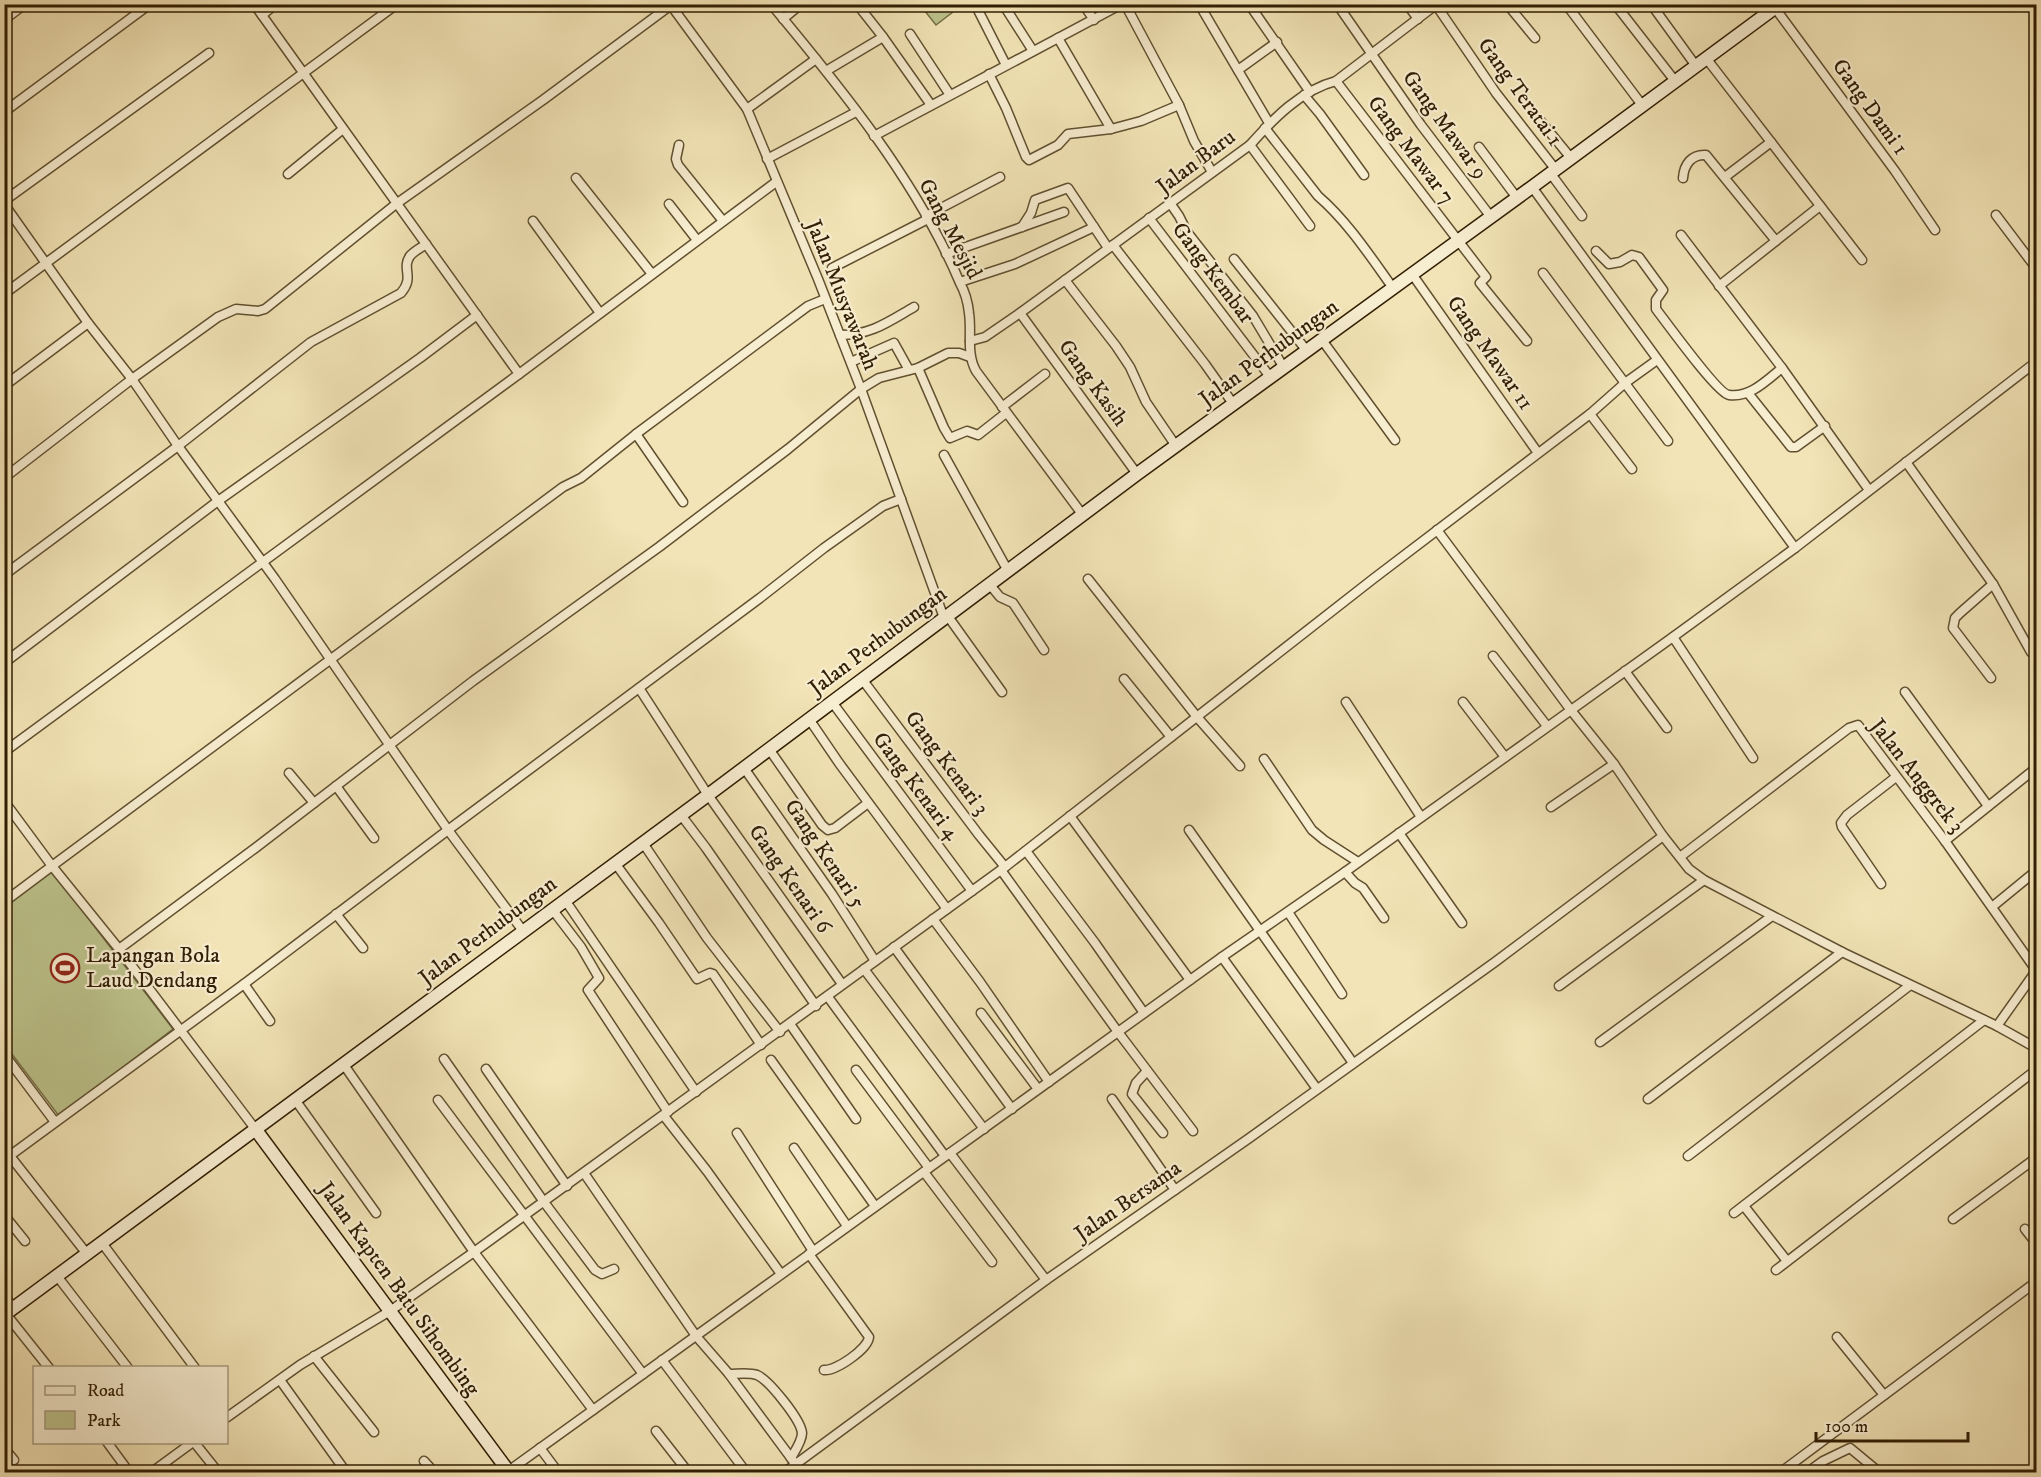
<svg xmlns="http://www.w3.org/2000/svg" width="2041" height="1477" font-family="'IM FELL DW Pica',serif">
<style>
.green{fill:#bdc38c;stroke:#777048;stroke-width:1.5}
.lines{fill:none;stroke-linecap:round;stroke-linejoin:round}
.street-casing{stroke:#615030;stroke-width:11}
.secondary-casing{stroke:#311e03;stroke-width:15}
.street{stroke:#f7edd0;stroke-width:8}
.secondary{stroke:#f7edd0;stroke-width:12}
.labels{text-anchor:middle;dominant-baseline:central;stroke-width:4.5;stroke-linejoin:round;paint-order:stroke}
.street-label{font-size:22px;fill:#311e03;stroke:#f7edd0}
.poi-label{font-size:22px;fill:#311e03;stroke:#f7edd0;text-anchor:start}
</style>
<rect width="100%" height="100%" fill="#f2e4b6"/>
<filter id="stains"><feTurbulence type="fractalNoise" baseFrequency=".00333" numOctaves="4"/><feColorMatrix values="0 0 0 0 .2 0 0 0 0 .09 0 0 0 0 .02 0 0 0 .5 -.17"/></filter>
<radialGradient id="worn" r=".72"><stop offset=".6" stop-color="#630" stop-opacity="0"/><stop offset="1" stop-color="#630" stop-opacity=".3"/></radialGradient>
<g class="green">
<polygon points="920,5 962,5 936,25"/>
<polygon points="52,871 173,1029 59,1116 5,1045 5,907"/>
</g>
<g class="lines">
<g class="street-casing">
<g id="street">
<polyline points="254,4 519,374"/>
<polyline points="670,4 747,109 818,279 861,389 944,618"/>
<path d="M 771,4 C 841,88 917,181 960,283 C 965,292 968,303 969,313 C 972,333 966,353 976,371 L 1082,514"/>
<polyline points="857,4 883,37 931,105"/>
<polyline points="1003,4 1033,51"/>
<polyline points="1083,4 1094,20"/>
<polyline points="1125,4 1179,105 1194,141 1212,172"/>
<polyline points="1199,4 1269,123"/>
<polyline points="1249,4 1310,92"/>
<polyline points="1337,4 1421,125 1491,217"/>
<polyline points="1407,4 1418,19"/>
<polyline points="1507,4 1535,38"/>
<polyline points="1566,4 1642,105"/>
<polyline points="1615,4 1675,81"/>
<polyline points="1651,4 1696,66"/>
<polyline points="1436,5 1496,93 1556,170"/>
<polyline points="1775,8 1895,171 1935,230"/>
<polyline points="978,10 1006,65"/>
<polyline points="262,15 276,4"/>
<polyline points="783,19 801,4"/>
<polyline points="4,20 25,4"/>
<polyline points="910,34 950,95"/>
<polyline points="1058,38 1111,129"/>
<polyline points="1706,58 1862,260"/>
<polyline points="1238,70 1277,42"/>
<polyline points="826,71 883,37"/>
<polyline points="989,74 1006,108 1026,157 1029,160 1058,145 1068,134 1111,129 1141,121 1179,105"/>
<polyline points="1336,81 1486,277 1480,283 1527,341"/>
<polyline points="1304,95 1320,114 1364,175"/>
<polyline points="747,109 816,59"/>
<polyline points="4,112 150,4"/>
<polyline points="1538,118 1571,158"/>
<path d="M 1265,128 L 1318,196 C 1348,222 1370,256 1393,288"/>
<polyline points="874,136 1122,4"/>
<polyline points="679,145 676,159 678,165 723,221"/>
<polyline points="1250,145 1310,226"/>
<polyline points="1479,147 1517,198"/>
<polyline points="767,159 856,112"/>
<polyline points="288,174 343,129"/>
<polyline points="1551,174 1582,216"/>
<polyline points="1725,177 1771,142"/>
<polyline points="576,178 652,274"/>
<path d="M 1683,178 C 1684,164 1692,154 1706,155 L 1776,241"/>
<polyline points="1532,187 1795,548"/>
<polyline points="4,201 209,53"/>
<polyline points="1170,203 1179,216 1187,232 1253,316 1284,368"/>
<polyline points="4,204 88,323 132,379 178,446 275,579 448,830 523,931"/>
<polyline points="669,204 697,240"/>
<polyline points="1996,215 2036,268"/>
<polyline points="926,216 1000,177"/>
<polyline points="1149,218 1271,378"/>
<polyline points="533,221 600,313"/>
<polyline points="1022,227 1031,213 1035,200 1068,188 1108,248"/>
<polyline points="1113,245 1205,364 1234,405"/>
<path d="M 1596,251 L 1609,264 L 1620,262 L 1632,255 L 1639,257 L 1663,290 L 1656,300 L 1656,309 C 1666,322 1718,394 1729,395 C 1750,398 1767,380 1782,368 L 1681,235"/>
<polyline points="946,254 1064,212"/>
<polyline points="1234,259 1307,351"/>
<polyline points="832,268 928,219"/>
<polyline points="1543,273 1668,441"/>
<polyline points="1412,274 1538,453"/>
<polyline points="1065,280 1116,346 1130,367 1146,402 1176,446"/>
<polyline points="960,282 1015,264 1094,227"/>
<polyline points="1719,286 1820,206"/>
<polyline points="4,294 397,4"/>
<polyline points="1020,313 1137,474"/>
<path d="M 840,335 C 871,335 888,322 914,307"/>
<polyline points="1322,340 1395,440"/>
<path d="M 970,341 L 985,337 L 1020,313 L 1250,145 C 1273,119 1301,90 1336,81 L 1437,4"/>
<polyline points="851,362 894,343 909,370"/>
<polyline points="918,368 944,428 950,438 967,431 978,435 1006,413"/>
<polyline points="1782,368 1869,490"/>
<polyline points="4,386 88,323"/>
<polyline points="1748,393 1791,447 1796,447 1825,426"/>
<polyline points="1002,407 1045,374"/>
<polyline points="1590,414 1632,469"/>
<polyline points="636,434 683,502"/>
<polyline points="944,455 1008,571"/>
<polyline points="1906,462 1993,584 2031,652"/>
<polyline points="4,478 132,379 218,317 236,309 258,311 265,309 396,204 543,100 671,5"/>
<polyline points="1437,530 1570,709 1614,764 1663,836 1689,869 1704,880 1842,952 1997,1026 2036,1048"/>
<path d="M 4,575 L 178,446 L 311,342 L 401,293 C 415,277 401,269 410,256 C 414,251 421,248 426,244"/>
<polyline points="1088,579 1197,717 1240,766"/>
<polyline points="990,585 1000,597 1013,603 1044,650"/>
<polyline points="947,615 1002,692"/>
<polyline points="1673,637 1753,758"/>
<polyline points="1493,656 1547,726"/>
<polyline points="4,663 218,501 420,358 477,315"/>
<polyline points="1625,671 1667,728"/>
<polyline points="1991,678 1953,628 1955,618 1960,613 1993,584"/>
<polyline points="862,679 979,835 1005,867"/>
<polyline points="1124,679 1171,737"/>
<polyline points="639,688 708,795 842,984"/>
<polyline points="1905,692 1988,806"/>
<polyline points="832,702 972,891"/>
<polyline points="1346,702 1421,817"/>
<polyline points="1463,702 1505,757"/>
<polyline points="809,719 839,763 947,909"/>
<polyline points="769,749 822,825 828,830 835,828 868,803"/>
<polyline points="4,752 519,374 776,182"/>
<polyline points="1264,759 1312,830 1324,840 1358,862"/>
<polyline points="744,768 832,894 875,961"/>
<polyline points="289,773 314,803"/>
<polyline points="336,786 374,838"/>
<polyline points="4,801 52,866 563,487 581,478 636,434 808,306 825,299"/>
<polyline points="1551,807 1614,764"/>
<polyline points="681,815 706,848 816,1006"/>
<polyline points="1070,816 1190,980"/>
<polyline points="1189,830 1353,1063"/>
<polyline points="1399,833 1462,923"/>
<polyline points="1945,841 2036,768"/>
<polyline points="643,843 707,938 780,1032"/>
<polyline points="1026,851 1095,943 1144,1013"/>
<polyline points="1680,857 1849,728 1858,725 1945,841 2036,970"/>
<polyline points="615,863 659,923 697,979 710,973 713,974 761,1045"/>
<polyline points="1001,870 1118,1032 1193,1131"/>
<polyline points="1345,872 1355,883 1363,888 1384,918"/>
<polyline points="1881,884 1842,827 1841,823 1847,815 1896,777"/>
<polyline points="565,900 696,1092"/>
<polyline points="4,902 52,866 119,949 256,1130"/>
<polyline points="1992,907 2031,875"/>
<polyline points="552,909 581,947 599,978 588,990 668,1112"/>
<polyline points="1288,912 1342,994"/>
<polyline points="336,914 363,948"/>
<polyline points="933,919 980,982 1049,1082"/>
<polyline points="894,947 1012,1109"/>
<polyline points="119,949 254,849 473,681 659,547 788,449 861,389 879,378 918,368 948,353 959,353 970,357"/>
<polyline points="1222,957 1317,1089"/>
<polyline points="864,969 984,1129"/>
<polyline points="244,984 270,1021"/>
<polyline points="1559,986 1704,880"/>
<polyline points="828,997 945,1156"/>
<polyline points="981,1013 1038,1089"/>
<polyline points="790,1024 856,1119"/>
<polyline points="1997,1026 2036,971"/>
<polyline points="1600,1042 1772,916"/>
<polyline points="4,1054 55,1122"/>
<polyline points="444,1059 544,1202 595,1270 602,1274 614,1269"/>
<polyline points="771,1060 875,1206"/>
<polyline points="344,1065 474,1252 593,1410"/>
<polyline points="486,1069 567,1186"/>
<polyline points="856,1070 929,1168"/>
<polyline points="1147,1071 1136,1083 1132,1094 1163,1133"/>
<polyline points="1112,1099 1175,1190"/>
<polyline points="1648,1099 1842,952"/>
<polyline points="438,1100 643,1374"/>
<polyline points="296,1101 376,1213"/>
<polyline points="664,1116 707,1171 781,1274"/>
<polyline points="737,1133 813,1251"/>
<polyline points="794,1148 847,1226"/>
<polyline points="950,1153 1046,1280"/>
<polyline points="10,1156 87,1254"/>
<polyline points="1688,1156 1909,986"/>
<polyline points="4,1160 244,984 448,830 760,598 824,548 883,506 901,499"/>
<polyline points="924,1172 992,1262"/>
<path d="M 584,1173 L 696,1336 L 729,1374 C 737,1374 749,1372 757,1375 C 769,1380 801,1420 802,1433 C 802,1441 795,1451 791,1458"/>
<polyline points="1744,1206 1787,1261"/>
<polyline points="1734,1213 1984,1020"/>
<polyline points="4,1215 25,1241"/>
<polyline points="1953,1219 2036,1158"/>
<polyline points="2025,1229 2036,1243"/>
<polyline points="102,1243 195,1368"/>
<path d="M 809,1254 L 869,1337 C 868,1349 836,1371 824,1370"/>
<polyline points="1776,1270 2036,1070"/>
<polyline points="57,1276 128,1368"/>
<polyline points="4,1296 14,1308"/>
<polyline points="6,1314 49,1368"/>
<polyline points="1837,1337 1884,1395"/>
<polyline points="314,1356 374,1432"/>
<polyline points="662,1360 746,1472"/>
<polyline points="729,1374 794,1462"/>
<polyline points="280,1380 346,1472"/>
<polyline points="226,1418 300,1365 390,1311 474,1252 1005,867 1373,579 1590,414 1625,383 1657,360"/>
<polyline points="656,1431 688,1472"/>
<polyline points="107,1442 129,1472"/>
<polyline points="194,1442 218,1472"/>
<polyline points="4,1448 14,1460"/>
<polyline points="540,1448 558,1472"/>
<polyline points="424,1461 434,1472"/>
<polyline points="152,1472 193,1442"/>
<polyline points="507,1472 1222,957 1345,872 1673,637 1795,548 2036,362"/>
<polyline points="785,1472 1046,1280 1248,1139 1495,962 1663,836"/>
<polyline points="1781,1472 2036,1282"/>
<polyline points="1808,1472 1823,1461 1850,1448 1879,1472"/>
</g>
</g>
<g class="secondary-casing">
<g id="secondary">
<polyline points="256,1130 509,1472"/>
<polyline points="4,1315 708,795 1137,474 1532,187 1780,4"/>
</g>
</g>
<use href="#street" class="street"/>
<use href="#secondary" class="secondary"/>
</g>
<defs>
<g id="stadium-ring" transform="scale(1.5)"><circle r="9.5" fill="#f7edd0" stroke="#8f2418" stroke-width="1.5"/><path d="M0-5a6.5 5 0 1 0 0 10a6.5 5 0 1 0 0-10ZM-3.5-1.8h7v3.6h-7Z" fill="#8f2418"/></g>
</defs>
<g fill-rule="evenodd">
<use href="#stadium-ring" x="65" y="968"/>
</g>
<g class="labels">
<g class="street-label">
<text transform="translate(1520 92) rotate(54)">Gang Teratai 1</text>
<text transform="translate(1870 107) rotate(54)">Gang Dami 1</text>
<text transform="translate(1445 125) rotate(54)">Gang Mawar 9</text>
<text transform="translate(1411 150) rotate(53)">Gang Mawar 7</text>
<text transform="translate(1196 162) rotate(-37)">Jalan Baru</text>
<text transform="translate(950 229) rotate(62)">Gang Mesjid</text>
<text transform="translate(1213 273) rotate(53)">Gang Kembar</text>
<text transform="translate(842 295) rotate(68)">Jalan Musyawarah</text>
<text transform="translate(1269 353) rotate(-36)">Jalan Perhubungan</text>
<text transform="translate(1490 353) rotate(55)">Gang Mawar 11</text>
<text transform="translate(1093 383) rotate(54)">Gang Kasih</text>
<text transform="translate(878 641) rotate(-37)">Jalan Perhubungan</text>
<text transform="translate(947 763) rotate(53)">Gang Kenari 3</text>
<text transform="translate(1917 776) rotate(52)">Jalan Anggrek 3</text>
<text transform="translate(916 786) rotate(53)">Gang Kenari 4</text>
<text transform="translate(825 854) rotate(56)">Gang Kenari 5</text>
<text transform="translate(790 879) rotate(55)">Gang Kenari 6</text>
<text transform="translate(488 931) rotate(-37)">Jalan Perhubungan</text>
<text transform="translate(1128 1201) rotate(-35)">Jalan Bersama</text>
<text transform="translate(399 1289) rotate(54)">Jalan Kapten Batu Sihombing</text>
</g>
<g class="poi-label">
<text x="86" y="955">Lapangan Bola<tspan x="86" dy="25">Laud Dendang</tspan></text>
</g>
</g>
<rect width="2041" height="1477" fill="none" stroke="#f2e4b6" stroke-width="24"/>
<rect x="6" y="6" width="2029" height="1465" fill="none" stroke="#311e03" stroke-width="3"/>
<rect x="12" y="12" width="2017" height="1453" fill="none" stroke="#311e03" stroke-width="1.5"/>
<rect x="33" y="1366" width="195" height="78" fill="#f7edd0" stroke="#a89a7e" stroke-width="1.5"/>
<rect x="45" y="1386" width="30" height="9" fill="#f7edd0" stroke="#a89a7e" stroke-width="1.5"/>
<text x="87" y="1396" font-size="18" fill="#311e03">Road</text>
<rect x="45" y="1411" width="30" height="18" fill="#bdc38c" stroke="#a89a7e" stroke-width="1.5"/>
<text x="87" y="1426" font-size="18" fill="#311e03">Park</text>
<path d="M1816 1432v9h152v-9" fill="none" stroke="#311e03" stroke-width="3"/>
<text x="1825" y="1432" font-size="18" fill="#311e03" stroke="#f7edd0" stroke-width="4.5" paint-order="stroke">100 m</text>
<rect width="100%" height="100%" filter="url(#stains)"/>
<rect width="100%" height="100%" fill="url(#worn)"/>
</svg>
